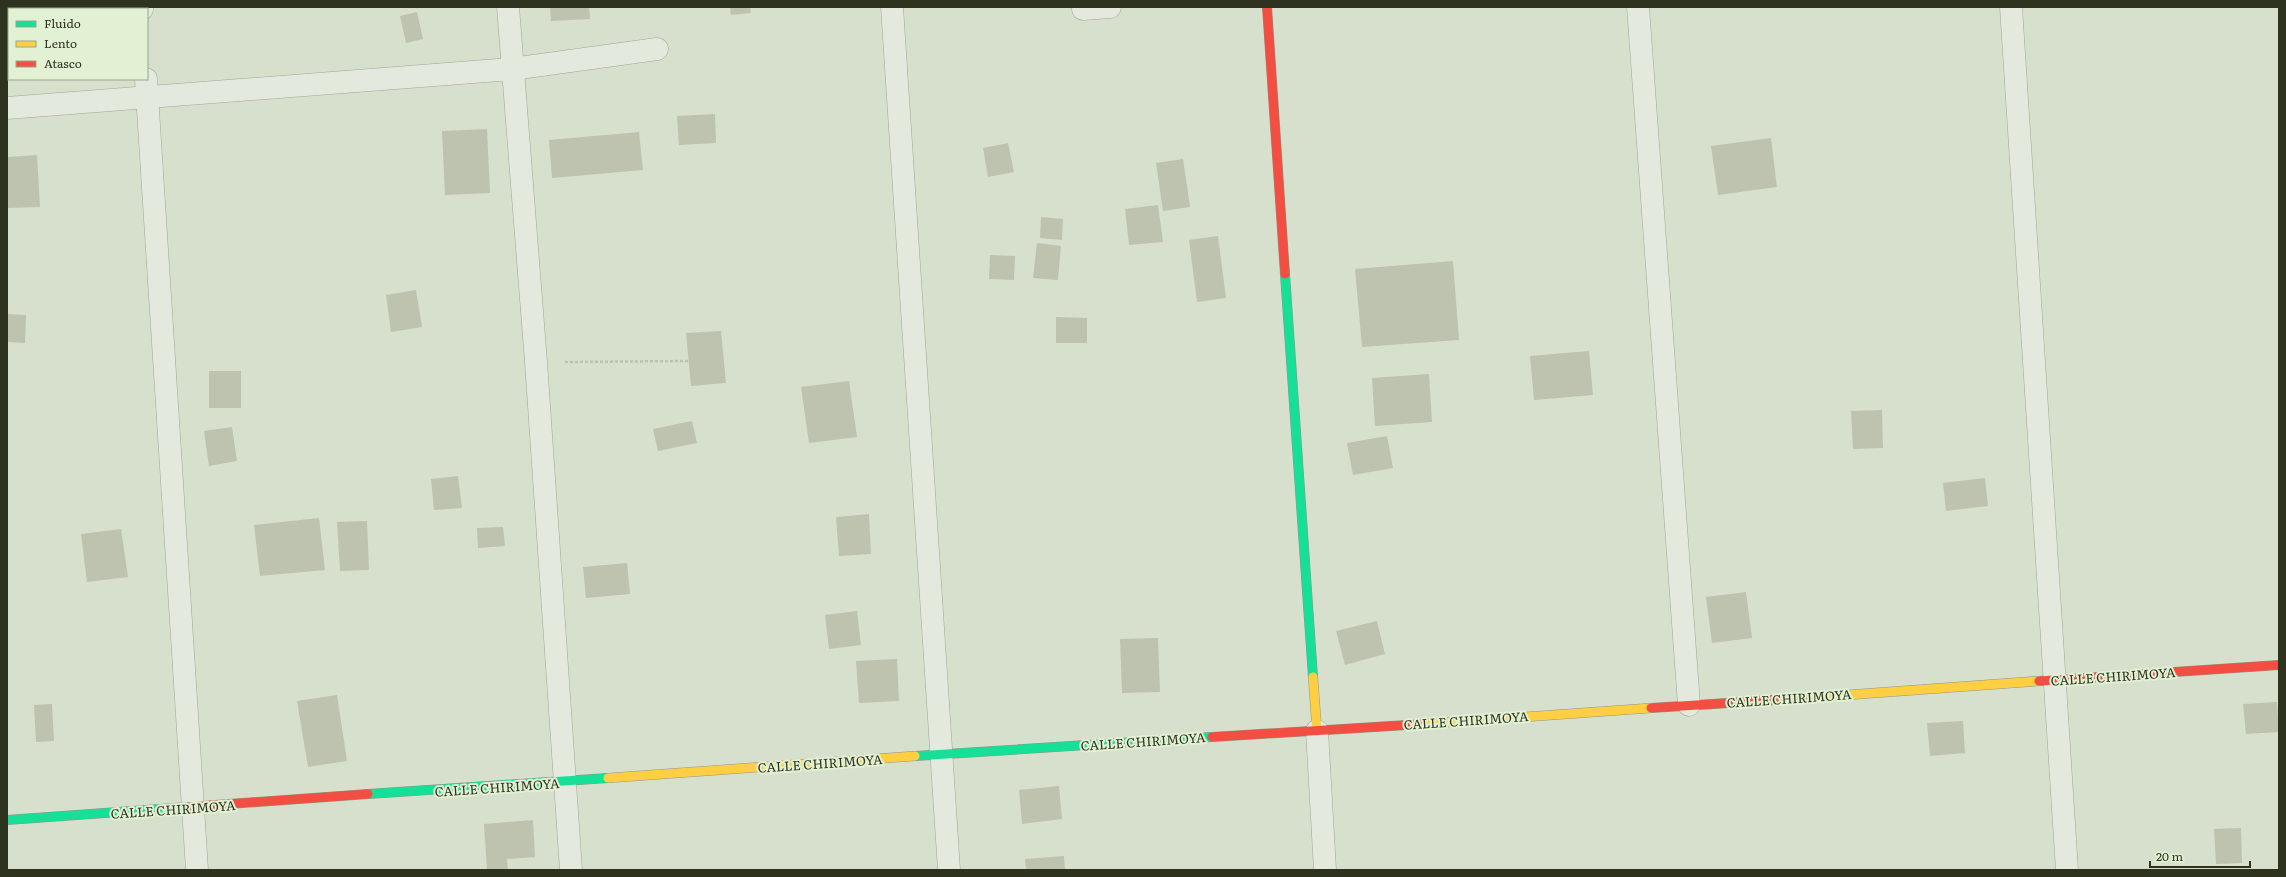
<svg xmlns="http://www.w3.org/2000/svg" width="2286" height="877" font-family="Literata,serif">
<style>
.building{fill:#bdc3ae}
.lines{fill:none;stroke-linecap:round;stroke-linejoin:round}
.street-casing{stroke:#9fa696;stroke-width:23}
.fast-casing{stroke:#8f9586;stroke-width:10}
.slow-casing{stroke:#8f9586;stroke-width:10}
.jam-casing{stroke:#8f9586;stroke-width:10}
.path{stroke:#bcc1b5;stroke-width:2.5;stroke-dasharray:3 2;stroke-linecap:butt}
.street{stroke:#e4e9dd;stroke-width:22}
.fast{stroke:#16e098;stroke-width:9}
.slow{stroke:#ffcf43;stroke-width:9}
.jam{stroke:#f24e42;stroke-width:9}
.labels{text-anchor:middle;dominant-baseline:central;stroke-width:4;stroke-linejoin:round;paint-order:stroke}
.street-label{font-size:13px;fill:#2e331f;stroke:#e2f1d4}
</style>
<rect width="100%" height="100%" fill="#d7e0cd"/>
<g class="building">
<polygon points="550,7 589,7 590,19 551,21"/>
<polygon points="730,7 750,7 751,13 731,15"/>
<polygon points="417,12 423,39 406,43 400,16"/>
<polygon points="715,114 716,143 679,145 677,116"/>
<polygon points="487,129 490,193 445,195 442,131"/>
<polygon points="639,132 643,170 552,178 549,140"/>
<polygon points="1771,138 1777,187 1718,195 1711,146"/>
<polygon points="1008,143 1014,172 988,177 983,148"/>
<polygon points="37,155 40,207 7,208 7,157"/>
<polygon points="1183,159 1190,207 1163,211 1156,163"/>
<polygon points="1158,205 1163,242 1129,245 1125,209"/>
<polygon points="1041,217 1063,219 1062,240 1040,238"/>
<polygon points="1218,236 1226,298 1197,302 1189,240"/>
<polygon points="1037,243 1061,246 1058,280 1033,278"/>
<polygon points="990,255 1015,256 1014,280 989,279"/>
<polygon points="1453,261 1459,340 1362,347 1355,269"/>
<polygon points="416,290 422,327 391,332 386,295"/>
<polygon points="7,314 26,315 25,343 7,342"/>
<polygon points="1056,317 1087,318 1087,343 1056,343"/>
<polygon points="721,331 726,383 691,386 686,333"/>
<polygon points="1589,351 1593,395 1534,400 1530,356"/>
<rect x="209" y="371" width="32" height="37"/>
<polygon points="1429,374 1432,422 1375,426 1372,378"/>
<polygon points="849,381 857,437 809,443 801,387"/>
<polygon points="1882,410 1883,448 1853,449 1851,411"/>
<polygon points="692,421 697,443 658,451 653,429"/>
<polygon points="232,427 237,461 209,466 204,431"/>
<polygon points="1387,436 1393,468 1353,475 1347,443"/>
<polygon points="458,476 462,508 434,510 431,479"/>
<polygon points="1985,478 1988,506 1946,511 1943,483"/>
<polygon points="869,514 871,554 839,556 836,517"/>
<polygon points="319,518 325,570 260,576 254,525"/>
<polygon points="367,521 369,570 340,571 337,522"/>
<polygon points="503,527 505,546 478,548 477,528"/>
<polygon points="121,529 128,577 87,582 81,534"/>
<polygon points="627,563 630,594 586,598 583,567"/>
<polygon points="1746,592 1752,638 1712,643 1706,597"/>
<polygon points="857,611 861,645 829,649 825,615"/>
<polygon points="1377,621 1385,654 1345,665 1336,631"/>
<polygon points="1158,638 1160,692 1122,693 1120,639"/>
<polygon points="897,659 899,701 859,703 856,661"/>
<polygon points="337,695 347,761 308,767 297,701"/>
<polygon points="2277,702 2279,732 2246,734 2243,704"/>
<polygon points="52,704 54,741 36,742 34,705"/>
<polygon points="1963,721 1965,753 1930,756 1927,723"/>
<polygon points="1059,786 1062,819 1022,824 1019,790"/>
<polygon points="533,820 535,857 507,859 508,870 487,870 484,824"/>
<polygon points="2241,828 2242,863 2216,864 2214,829"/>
<polygon points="1064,856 1065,870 1026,870 1025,859"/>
</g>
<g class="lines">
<g class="street-casing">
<g id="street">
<polyline points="142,7 142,9"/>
<polyline points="508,7 536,362 571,870"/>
<polyline points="892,7 949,870"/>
<polyline points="1638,7 1689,705"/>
<polyline points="2011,7 2067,870"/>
<polyline points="1083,9 1110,7"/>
<polyline points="146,79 197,870"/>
<polyline points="7,108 512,69 657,49"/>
<polyline points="1317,731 1325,870"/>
</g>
</g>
<g class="fast-casing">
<g id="fast">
<polyline points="1285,274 1313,677"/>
<polyline points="915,756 1212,737"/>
<polyline points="368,794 608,778"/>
<polyline points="7,820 188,807"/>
</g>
</g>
<g class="slow-casing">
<g id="slow">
<polyline points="1313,677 1317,731"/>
<polyline points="1805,698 2039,681"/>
<polyline points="1423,724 1651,708"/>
<polyline points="608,778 915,756"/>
</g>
</g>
<g class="jam-casing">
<g id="jam">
<polyline points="1267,7 1285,274"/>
<polyline points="2039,681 2279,665"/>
<polyline points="1651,708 1805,698"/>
<polyline points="1212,737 1423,724"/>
<polyline points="188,807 368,794"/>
</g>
</g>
<polyline class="path" points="565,362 688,361"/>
<use href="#street" class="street"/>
<use href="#fast" class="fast"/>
<use href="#slow" class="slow"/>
<use href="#jam" class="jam"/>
</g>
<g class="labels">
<g class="street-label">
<text transform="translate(2113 676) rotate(-4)">CALLE CHIRIMOYA</text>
<text transform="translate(1789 698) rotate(-4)">CALLE CHIRIMOYA</text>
<text transform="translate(1466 720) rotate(-4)">CALLE CHIRIMOYA</text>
<text transform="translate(1143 741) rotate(-4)">CALLE CHIRIMOYA</text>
<text transform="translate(820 763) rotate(-4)">CALLE CHIRIMOYA</text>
<text transform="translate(497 787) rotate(-4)">CALLE CHIRIMOYA</text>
<text transform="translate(173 809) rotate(-4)">CALLE CHIRIMOYA</text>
</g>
</g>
<rect width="2286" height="877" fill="none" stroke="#2e331f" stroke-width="16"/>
<rect x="8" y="8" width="140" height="72" fill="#e2f1d4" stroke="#9aa58c"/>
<rect x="16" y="21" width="20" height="6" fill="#16e098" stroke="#9aa58c"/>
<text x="44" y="28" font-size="12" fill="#2e331f">Fluido</text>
<rect x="16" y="41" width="20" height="6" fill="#ffcf43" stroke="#9aa58c"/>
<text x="44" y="48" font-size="12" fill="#2e331f">Lento</text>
<rect x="16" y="61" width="20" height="6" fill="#f24e42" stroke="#9aa58c"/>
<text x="44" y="68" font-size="12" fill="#2e331f">Atasco</text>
<path d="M2150 861v6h100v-6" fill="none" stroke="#2e331f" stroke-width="2"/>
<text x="2156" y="861" font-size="12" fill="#2e331f" stroke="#e2f1d4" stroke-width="3" paint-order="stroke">20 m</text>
</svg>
